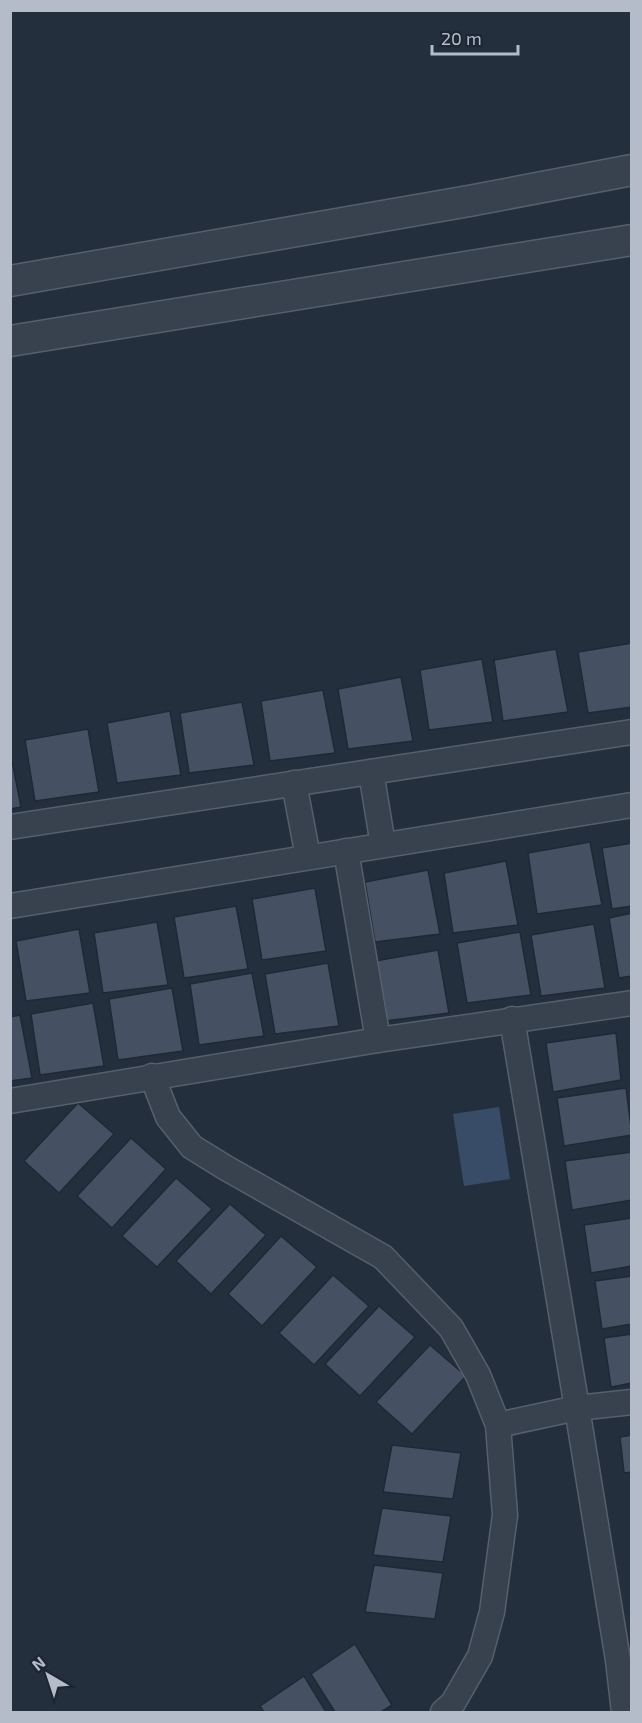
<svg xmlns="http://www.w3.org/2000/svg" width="642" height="1723" font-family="'Exo 2',sans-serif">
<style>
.water{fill:#394c67}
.building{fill:#455162;stroke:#1f2835;stroke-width:1.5}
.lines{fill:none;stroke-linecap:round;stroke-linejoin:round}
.minor-casing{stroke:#565f6c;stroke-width:27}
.tertiary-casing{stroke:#565f6c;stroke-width:33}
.minor{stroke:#38414e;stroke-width:24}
.tertiary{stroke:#38414e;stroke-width:30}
</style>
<rect width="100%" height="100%" fill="#242f3e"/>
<polygon class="water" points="499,1107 510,1179 464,1186 453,1114"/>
<g class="building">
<polygon points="632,643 632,707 588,713 578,652"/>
<polygon points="556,649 568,712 503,721 494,660"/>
<polygon points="482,659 493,722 429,730 420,670"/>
<polygon points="401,677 413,741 348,749 338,689"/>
<polygon points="323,690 335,753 270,761 261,701"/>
<polygon points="242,702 254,765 189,773 180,713"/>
<polygon points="170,711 181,775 117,783 107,723"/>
<polygon points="88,729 99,792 35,801 25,740"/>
<polygon points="10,751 21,807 10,809"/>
<polygon points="590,842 602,905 537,914 528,853"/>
<polygon points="632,843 632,906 612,909 602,848"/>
<polygon points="506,861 518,925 453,933 444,873"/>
<polygon points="428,870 440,934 375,942 365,882"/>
<polygon points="315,888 326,951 262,960 252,899"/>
<polygon points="236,906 248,969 184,978 174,917"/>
<polygon points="632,913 632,976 619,978 609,918"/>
<polygon points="157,922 168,985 103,993 94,933"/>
<polygon points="594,924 605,988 541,996 531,935"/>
<polygon points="79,929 90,993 26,1001 16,941"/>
<polygon points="520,932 531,995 467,1003 457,943"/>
<polygon points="438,950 449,1013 385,1021 375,961"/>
<polygon points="328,963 339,1026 275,1034 265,974"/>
<polygon points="252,973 264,1036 199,1045 190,984"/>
<polygon points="172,988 183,1051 118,1060 109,999"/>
<polygon points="93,1003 104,1066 40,1075 31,1014"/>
<polygon points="20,1015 32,1078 10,1081 10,1017"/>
<polygon points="616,1033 621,1080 553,1092 546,1043"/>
<polygon points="626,1088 632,1135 564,1146 557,1098"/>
<polygon points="78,1103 114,1134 59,1193 24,1161"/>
<polygon points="131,1138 166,1169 112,1228 77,1196"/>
<polygon points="632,1152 632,1200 572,1210 565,1161"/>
<polygon points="176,1178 212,1209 157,1267 122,1236"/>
<polygon points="230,1204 266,1235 211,1294 176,1261"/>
<polygon points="632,1218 632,1266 591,1273 584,1225"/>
<polygon points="281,1236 317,1267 262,1326 228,1294"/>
<polygon points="333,1275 369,1306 314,1365 279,1333"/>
<polygon points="632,1276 632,1324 602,1329 595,1281"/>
<polygon points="379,1306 415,1337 360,1396 325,1364"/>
<polygon points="632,1334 632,1383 611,1387 604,1338"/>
<polygon points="430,1345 466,1376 412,1434 376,1402"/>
<polygon points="632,1435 632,1472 624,1473 620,1437"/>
<polygon points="392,1445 461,1453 453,1499 383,1492"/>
<polygon points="382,1508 451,1516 443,1562 373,1555"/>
<polygon points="374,1565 443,1573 435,1619 365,1612"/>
<polygon points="355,1644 392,1705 381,1712 335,1712 311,1674"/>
<polygon points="304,1676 326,1712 264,1712 260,1706"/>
</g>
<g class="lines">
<g class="minor-casing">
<g id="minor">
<polyline points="371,772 383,845"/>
<polyline points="294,783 308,857"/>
<polyline points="10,827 632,732"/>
<polyline points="346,851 378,1040"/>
<polyline points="10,906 632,805"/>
<polyline points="512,1019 577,1408 632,1402"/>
<polyline points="152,1076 168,1117 192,1147 226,1168 383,1257 451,1328 478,1375 498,1425 505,1515 492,1612 480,1656 453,1703 443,1712"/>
<polyline points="10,1101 378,1040 632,1003"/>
<polyline points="498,1425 577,1408 618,1660 624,1712"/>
</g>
</g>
<g class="tertiary-casing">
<g id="tertiary">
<polyline points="10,281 469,201 632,170"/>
<polyline points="10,341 632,240"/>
</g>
</g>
<use href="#minor" class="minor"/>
<use href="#tertiary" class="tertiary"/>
</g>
<rect width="642" height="1723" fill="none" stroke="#b4bcc9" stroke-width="24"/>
<g transform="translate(48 1675) rotate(321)" stroke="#1d2633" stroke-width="4.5" paint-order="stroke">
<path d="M0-4.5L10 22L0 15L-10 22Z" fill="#b4bcc9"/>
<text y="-9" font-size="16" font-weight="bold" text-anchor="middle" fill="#b4bcc9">N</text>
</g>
<path d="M432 45v9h86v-9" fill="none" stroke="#b4bcc9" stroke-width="3"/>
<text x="441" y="45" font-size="18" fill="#b4bcc9" stroke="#1d2633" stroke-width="4.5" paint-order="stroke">20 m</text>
</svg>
